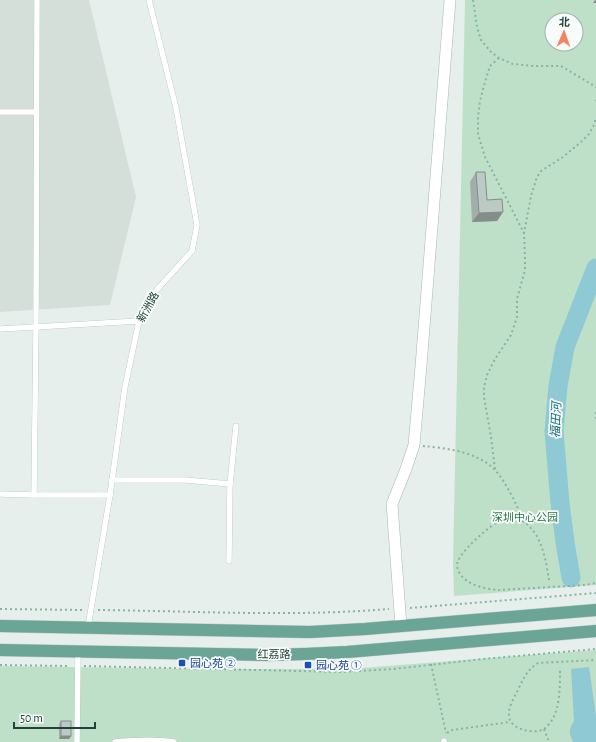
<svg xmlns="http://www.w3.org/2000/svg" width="596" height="742" font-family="'Alegreya Sans','Noto Sans SC',sans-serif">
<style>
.built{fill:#d4dfda}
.green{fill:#bfe0c8;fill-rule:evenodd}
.water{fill:#8ec9d4}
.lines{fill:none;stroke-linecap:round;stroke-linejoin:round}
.river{stroke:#8ec9d4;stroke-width:19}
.lane-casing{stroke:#a8b8b2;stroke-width:6}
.street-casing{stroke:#a8b8b2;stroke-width:12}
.primary-casing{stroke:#c2cac8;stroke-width:13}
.path{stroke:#86b3a5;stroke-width:2;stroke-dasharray:2 3;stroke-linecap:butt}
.lane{stroke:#fff;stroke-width:5.5}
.street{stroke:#fff;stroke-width:11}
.primary{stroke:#6aa596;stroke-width:12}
.wall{fill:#a1aea9}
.shaded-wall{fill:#838d89}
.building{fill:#bbcac4;stroke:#838d89}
.transit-dot{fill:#1a4fb4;stroke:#f7fbf9;stroke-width:1.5}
.labels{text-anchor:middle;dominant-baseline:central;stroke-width:3.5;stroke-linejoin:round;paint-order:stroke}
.street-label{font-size:11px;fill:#24423a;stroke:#f7fbf9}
.park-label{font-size:11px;fill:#2d7a4b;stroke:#f7fbf9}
.transit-label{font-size:11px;fill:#164399;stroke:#f7fbf9;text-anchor:start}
.water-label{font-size:12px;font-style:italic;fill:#1c6f80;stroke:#f7fbf9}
</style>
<rect width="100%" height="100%" fill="#e6efeb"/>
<polygon class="built" points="0,0 89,0 136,197 110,305 0,312"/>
<g class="green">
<path d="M 465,0 L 596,0 L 596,585 L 454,596 L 453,562 ZM 552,20 L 576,20 L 576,44 L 552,44 Z"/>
<polygon points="596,650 596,742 0,742 0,666 207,669 348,669"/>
</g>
<path class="water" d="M 589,667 L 596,716 L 596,742 L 573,742 C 569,733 568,730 574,721 L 571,669 Z"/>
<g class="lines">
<polyline class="river" points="571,578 565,542 560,503 554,431 558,386 565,347 596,268"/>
<g class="lane-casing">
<g id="lane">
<polyline points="0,112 36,112"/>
<polyline points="0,329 139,321"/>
<polyline points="112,480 185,480 230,484"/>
<polyline points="0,494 34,495 110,495"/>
<polyline points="34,495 36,326 37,0"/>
<polyline points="229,561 230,484 236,426"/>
<polyline points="88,627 110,495 125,387 139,321 153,294 192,251 197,225 176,108 149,0"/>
<polyline points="444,741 444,742"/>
<polyline points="77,742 78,651"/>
<path d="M 115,742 C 135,740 154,739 174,742"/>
</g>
</g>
<g class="street-casing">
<polyline id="street" points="401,626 392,504 406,469 414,445 421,366 450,0"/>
</g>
<g class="primary-casing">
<g id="primary">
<polyline points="0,626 310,632 365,629 596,610"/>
<polyline points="0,650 269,655 305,654 347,652 596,631"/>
</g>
</g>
<g class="path">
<polyline points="473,0 477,27 481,40 491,52 499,58 513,64 533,66 561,66 596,87"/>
<polyline points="499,58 490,66 485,82 480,101 478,117 478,134 485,157 524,233"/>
<polyline points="596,100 596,101"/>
<polyline points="596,412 596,421"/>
<path d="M 423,446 C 446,448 478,452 495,470 C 506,482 517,505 523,521"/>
<polyline points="495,469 491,437 484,397 484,387 487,375 495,359 511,335 517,317 517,299 525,270 525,258 524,233 531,196 537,177 541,171 563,157 581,142 589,134 594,125 596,118"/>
<path d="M 549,580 C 546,561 542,534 524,522 C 518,518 511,517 504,519 C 493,522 455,555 457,566 C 460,584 484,589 499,590 L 585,585 L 596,583"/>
<polyline points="410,608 596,593"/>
<polyline points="0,609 84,610"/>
<path d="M 98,610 C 195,611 293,617 389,609"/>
<polyline points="431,664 446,733"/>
<polyline points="0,665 70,666"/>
<polyline points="84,666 342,672 393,669 483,659 596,649"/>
<path d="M 560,671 C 560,686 560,707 552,720 C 550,723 547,727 544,729 C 534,735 509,729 509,716 C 508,707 514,698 518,690 C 523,679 527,670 538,663 L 596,660"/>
<polyline points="544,729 549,742"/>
<polyline points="447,733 452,730 510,722"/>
</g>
<use href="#lane" class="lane"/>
<use href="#street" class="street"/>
<use href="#primary" class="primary"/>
</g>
<g class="wall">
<polygon points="476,172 487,200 503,212 497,221 472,222 470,182"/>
<polygon points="61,721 71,736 69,739 59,739 59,724"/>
</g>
<g class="shaded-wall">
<polygon points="595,0 596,0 596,3 593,3"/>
<polygon points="503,212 497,221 472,222 479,213"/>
<polygon points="61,736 71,736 69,739 59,739"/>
</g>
<g class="building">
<polygon points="476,172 485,172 487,200 502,199 503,212 479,213"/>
<rect x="61" y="721" width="10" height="15"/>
</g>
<g class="transit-dot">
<rect x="178" y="659" width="8" height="8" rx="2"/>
<rect x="304" y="661" width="8" height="8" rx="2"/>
</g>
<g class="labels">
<g class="street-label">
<text transform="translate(148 307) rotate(-61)">新洲路</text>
<text x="274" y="654">红荔路</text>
</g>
<g class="park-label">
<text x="525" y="517">深圳中心公园</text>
</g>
<g class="transit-label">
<text x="190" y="663">园心苑 ②</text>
<text x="316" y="665">园心苑 ①</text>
</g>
<g class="water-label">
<text transform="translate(556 420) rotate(-88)">福田河</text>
</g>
</g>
<g transform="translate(564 32) rotate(2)"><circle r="19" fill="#f7fbf9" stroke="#a3b1ad"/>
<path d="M0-3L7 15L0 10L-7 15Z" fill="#f4845f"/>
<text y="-6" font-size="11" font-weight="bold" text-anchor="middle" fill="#24423a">北</text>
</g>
<path d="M14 722v6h81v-6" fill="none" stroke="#24423a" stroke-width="2"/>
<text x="20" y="722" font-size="12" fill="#24423a" stroke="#f7fbf9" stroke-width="3" paint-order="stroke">50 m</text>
</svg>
